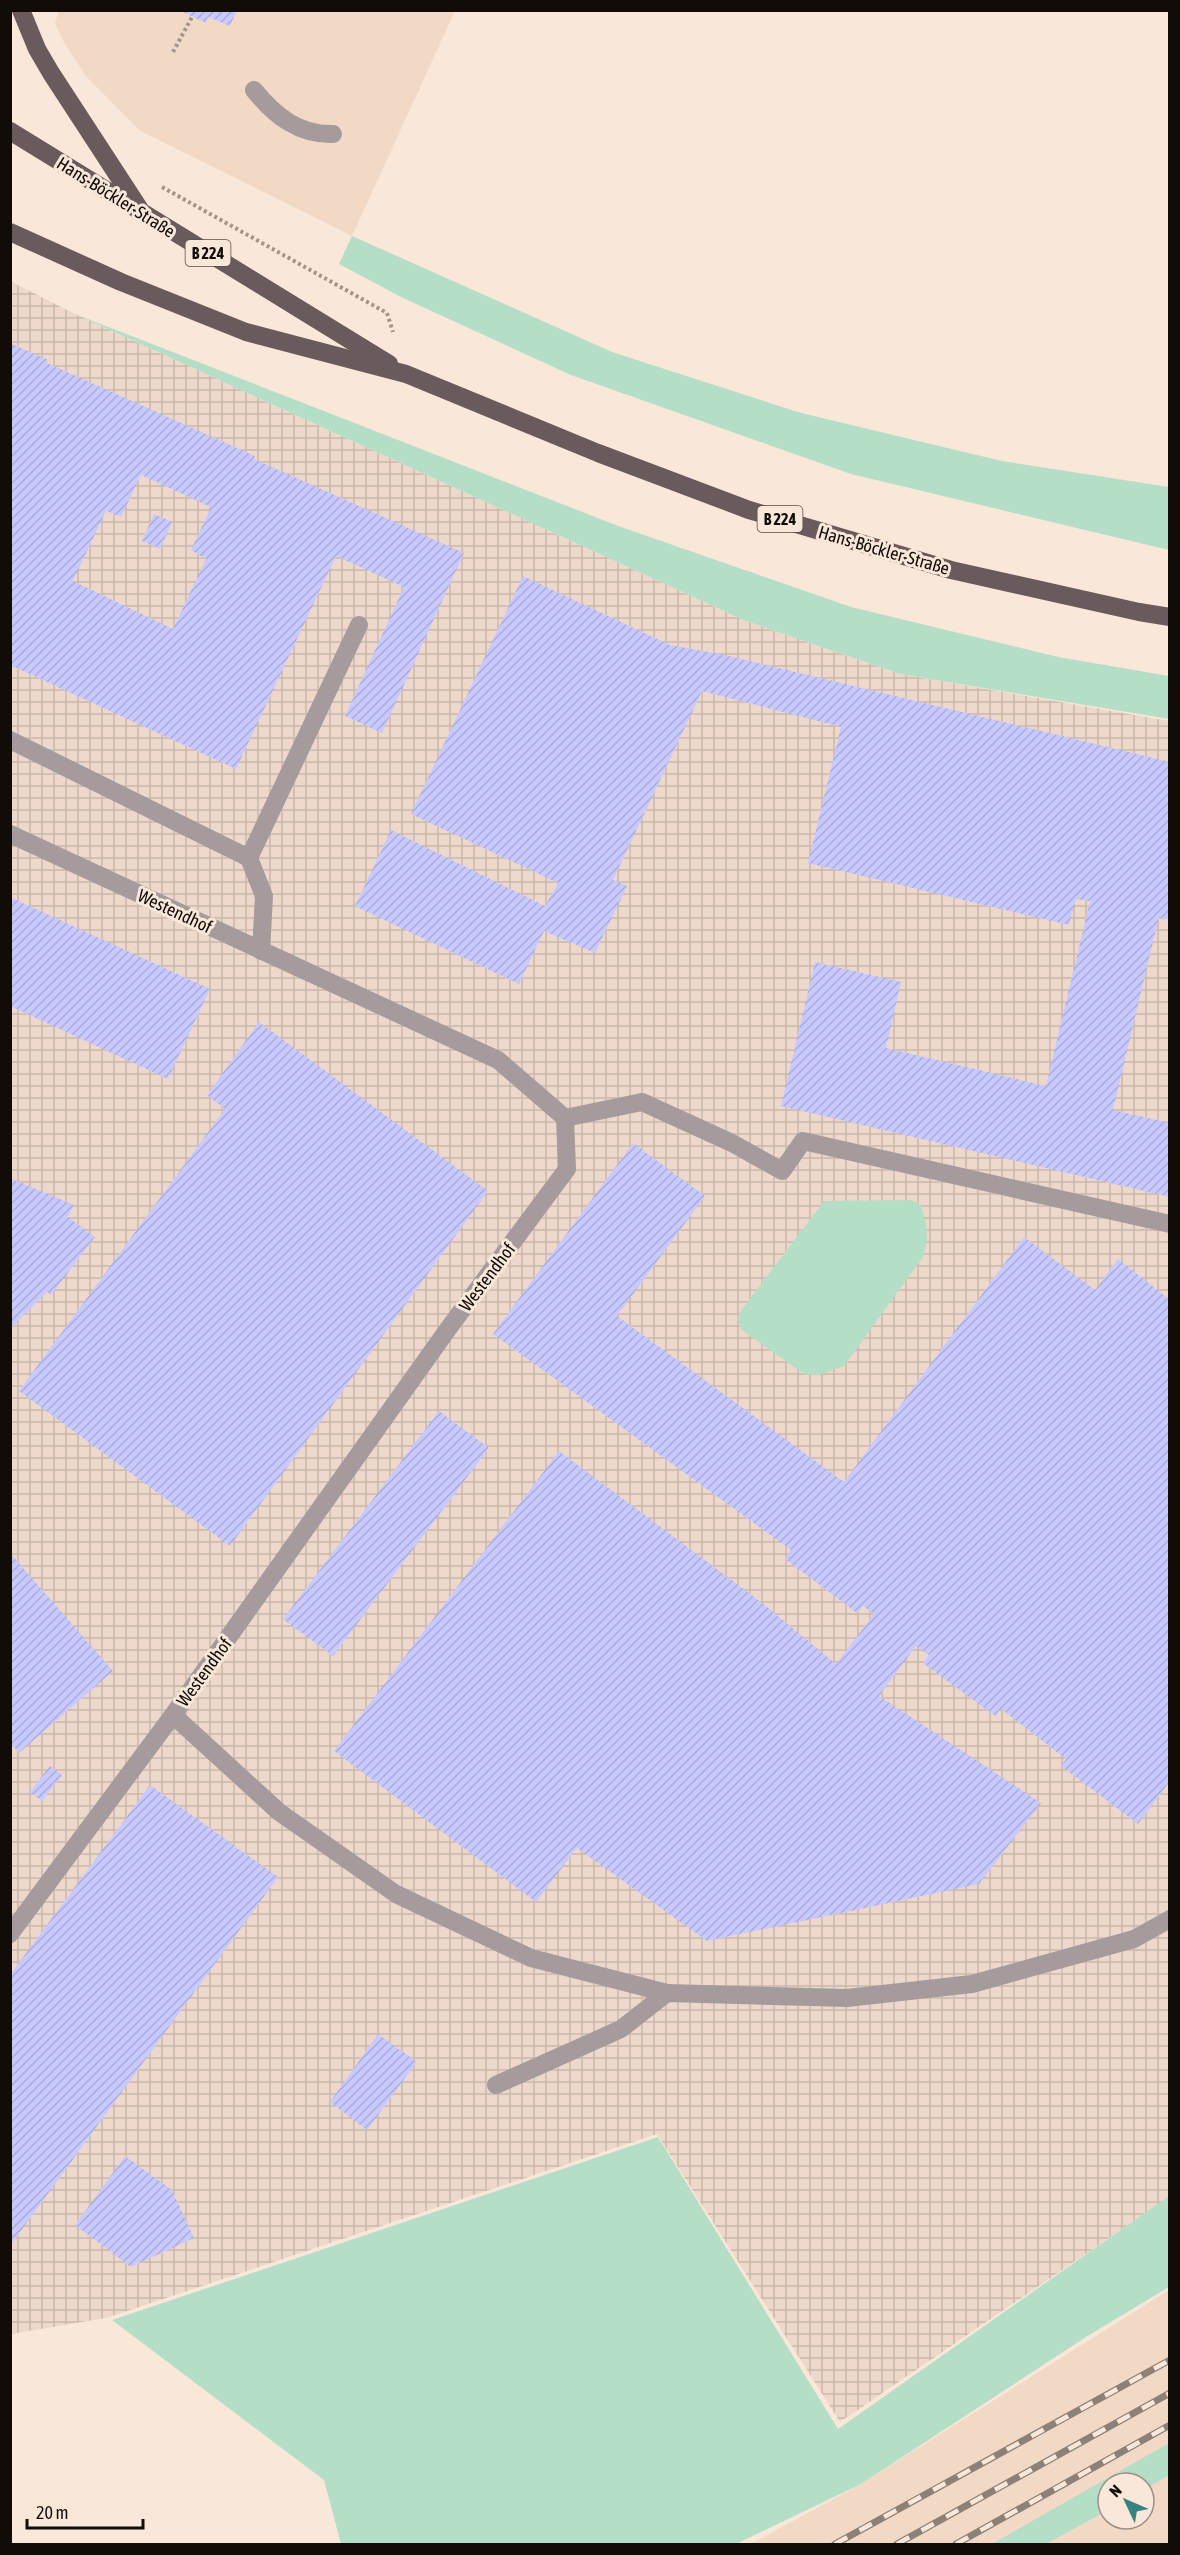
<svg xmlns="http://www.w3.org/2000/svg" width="1180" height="2555" font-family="'Asap Condensed',sans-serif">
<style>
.built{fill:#f1d9c6;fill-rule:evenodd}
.industrial{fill:url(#industrial-grid)}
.green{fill:#b5dec7}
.building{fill:url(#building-hatch);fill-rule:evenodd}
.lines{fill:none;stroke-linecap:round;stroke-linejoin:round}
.path{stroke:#a2948a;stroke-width:4;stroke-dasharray:3 3;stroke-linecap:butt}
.minor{stroke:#a59b9c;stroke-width:18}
.major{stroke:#6b5a5c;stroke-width:18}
.rail-casing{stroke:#8c8077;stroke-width:7}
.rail{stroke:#f9e7d9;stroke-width:4.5;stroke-dasharray:14;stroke-linecap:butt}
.labels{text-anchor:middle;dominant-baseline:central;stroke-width:6;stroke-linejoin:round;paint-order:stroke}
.shield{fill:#f9e7d9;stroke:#574e47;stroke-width:1.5}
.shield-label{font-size:16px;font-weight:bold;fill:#120c08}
.street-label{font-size:18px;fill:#120c08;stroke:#f9e7d9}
</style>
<defs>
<pattern id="industrial-grid" width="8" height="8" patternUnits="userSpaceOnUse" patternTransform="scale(1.5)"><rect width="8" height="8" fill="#eed8cb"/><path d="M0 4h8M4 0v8" fill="none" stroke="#cbb8ad"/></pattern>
<pattern id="building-hatch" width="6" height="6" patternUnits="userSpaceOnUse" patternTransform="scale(1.5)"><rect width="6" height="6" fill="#c8caff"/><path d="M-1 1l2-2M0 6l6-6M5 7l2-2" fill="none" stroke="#abacd9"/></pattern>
</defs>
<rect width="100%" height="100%" fill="#f9e7d9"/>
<g class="built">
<polygon points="59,10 455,11 352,236 139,130 85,75 62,39 55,23"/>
<path d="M 1169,2290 L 1169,2544 L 751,2544 L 861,2484 ZM 1108,2483 L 1144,2483 L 1144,2519 L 1108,2519 Z"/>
</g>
<polygon class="industrial" points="10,281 75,314 746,621 900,674 1169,721 1169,2197 840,2422 657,2134 106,2318 11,2334"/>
<g class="green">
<polygon points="352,236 612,352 801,413 1002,461 1169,487 1169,550 851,474 571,375 403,298 339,264"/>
<polygon points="75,314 621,527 851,607 1058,657 1169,676 1169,719 900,674 746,621"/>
<path d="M 912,1200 L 921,1205 C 927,1225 930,1237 923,1257 L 844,1366 L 819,1375 L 804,1374 L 742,1330 L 737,1318 L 742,1309 L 824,1201 Z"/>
<polygon points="658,2137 838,2429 1169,2196 1169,2287 1086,2337 861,2484 736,2544 341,2544 324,2480 112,2320"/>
<polygon points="1169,2443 1169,2475 1144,2490 1144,2483 1108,2483 1108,2510 1046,2544 992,2544"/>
</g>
<g class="building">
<polygon points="179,10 237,10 230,26 208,17 206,23"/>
<path d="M 10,343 L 48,360 L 47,363 L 255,456 L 254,459 L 464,553 L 382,733 L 345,716 L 404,587 L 336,556 L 236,769 L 10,665 ZM 141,475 L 211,507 L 191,550 L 206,559 L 173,629 L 73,581 L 106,511 L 121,517 Z"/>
<polygon points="154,514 172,522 160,549 142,541"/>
<polygon points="523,576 670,645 720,654 1170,762 1170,920 1159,917 1113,1110 1170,1123 1170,1197 781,1106 815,962 901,982 886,1048 1046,1086 1090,901 1076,899 1069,925 808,863 841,727 702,691 613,880 627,886 595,953 544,931 519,984 355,906 391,830 545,906 558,883 411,814"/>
<polygon points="10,897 210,989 168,1079 10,1006"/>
<polygon points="259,1022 488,1191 230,1546 19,1391 225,1109 207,1095"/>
<polygon points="633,1143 705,1196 617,1316 844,1482 1024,1237 1095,1290 1118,1259 1170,1300 1170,1781 1138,1824 1061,1766 1066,1759 1001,1709 995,1716 923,1663 929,1655 916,1646 879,1696 1041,1803 979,1884 707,1941 577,1848 536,1902 334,1751 559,1451 761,1602 836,1664 874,1614 863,1606 857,1613 785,1559 791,1550 493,1334"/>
<polygon points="10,1178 74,1205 68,1217 95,1237 51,1295 47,1292 10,1329"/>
<polygon points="439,1411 489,1448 333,1656 283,1619"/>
<polygon points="10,1553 113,1671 19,1753 10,1743"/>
<polygon points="50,1766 62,1775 42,1801 30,1792"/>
<polygon points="150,1785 278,1877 10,2246 10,1975"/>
<polygon points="378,2034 417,2062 367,2130 330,2102"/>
<polygon points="125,2156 172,2190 194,2238 131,2267 75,2225"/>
</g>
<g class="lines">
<g class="path">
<polyline points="173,52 192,17"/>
<polyline points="162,187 387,313 393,332"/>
</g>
<g class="minor">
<path d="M 254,90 C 275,116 299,135 333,134"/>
<polyline points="10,740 249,858 359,625"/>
<polyline points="10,834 498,1060 565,1118 567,1169 448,1329 173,1715 10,1934"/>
<polyline points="249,858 264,896 261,951"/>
<polyline points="565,1118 642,1102 732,1143 782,1171 803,1141 1170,1224"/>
<polyline points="173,1715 279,1812 396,1894 531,1958 667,1993"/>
<polyline points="496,2085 621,2029 667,1993 847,1998 972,1984 1134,1939 1170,1919"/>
</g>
<g class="major">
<polyline points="21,10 37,49 51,73 139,208"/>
<polyline points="10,131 389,364"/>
<polyline points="10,232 121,282 246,332 406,374 598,453 749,510 951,570 1139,612 1170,617"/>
</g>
<g class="rail-casing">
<g id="rail">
<polyline points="835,2544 1170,2360"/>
<polyline points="897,2544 1170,2393"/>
<polyline points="956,2544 1170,2425"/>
</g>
</g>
<use href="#rail" class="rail"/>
</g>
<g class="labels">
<g class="shield">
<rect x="185.5" y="240" width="45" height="26" rx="4.5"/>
<rect x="757.5" y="506" width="45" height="26" rx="4.5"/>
</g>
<g class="shield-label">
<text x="208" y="253">B 224</text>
<text x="780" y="519">B 224</text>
</g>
<g class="street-label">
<text transform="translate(116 197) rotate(32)">Hans-Böckler-Straße</text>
<text transform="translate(884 550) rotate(16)">Hans-Böckler-Straße</text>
<text transform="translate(175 911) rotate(25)">Westendhof</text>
<text transform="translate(487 1277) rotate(-53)">Westendhof</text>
<text transform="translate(204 1672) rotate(-54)">Westendhof</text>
</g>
</g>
<rect width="1180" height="2555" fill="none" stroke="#120c08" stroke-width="24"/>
<g transform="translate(1126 2501) rotate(314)"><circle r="28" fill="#f9e7d9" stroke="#9d8f85" stroke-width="1.5"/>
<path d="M0-4.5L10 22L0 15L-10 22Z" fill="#3a8281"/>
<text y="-9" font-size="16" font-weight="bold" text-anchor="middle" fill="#120c08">N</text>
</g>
<path d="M27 2519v9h116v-9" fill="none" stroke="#120c08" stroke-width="3"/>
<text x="36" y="2519" font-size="18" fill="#120c08" stroke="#f9e7d9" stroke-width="4.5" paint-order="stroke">20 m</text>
</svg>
